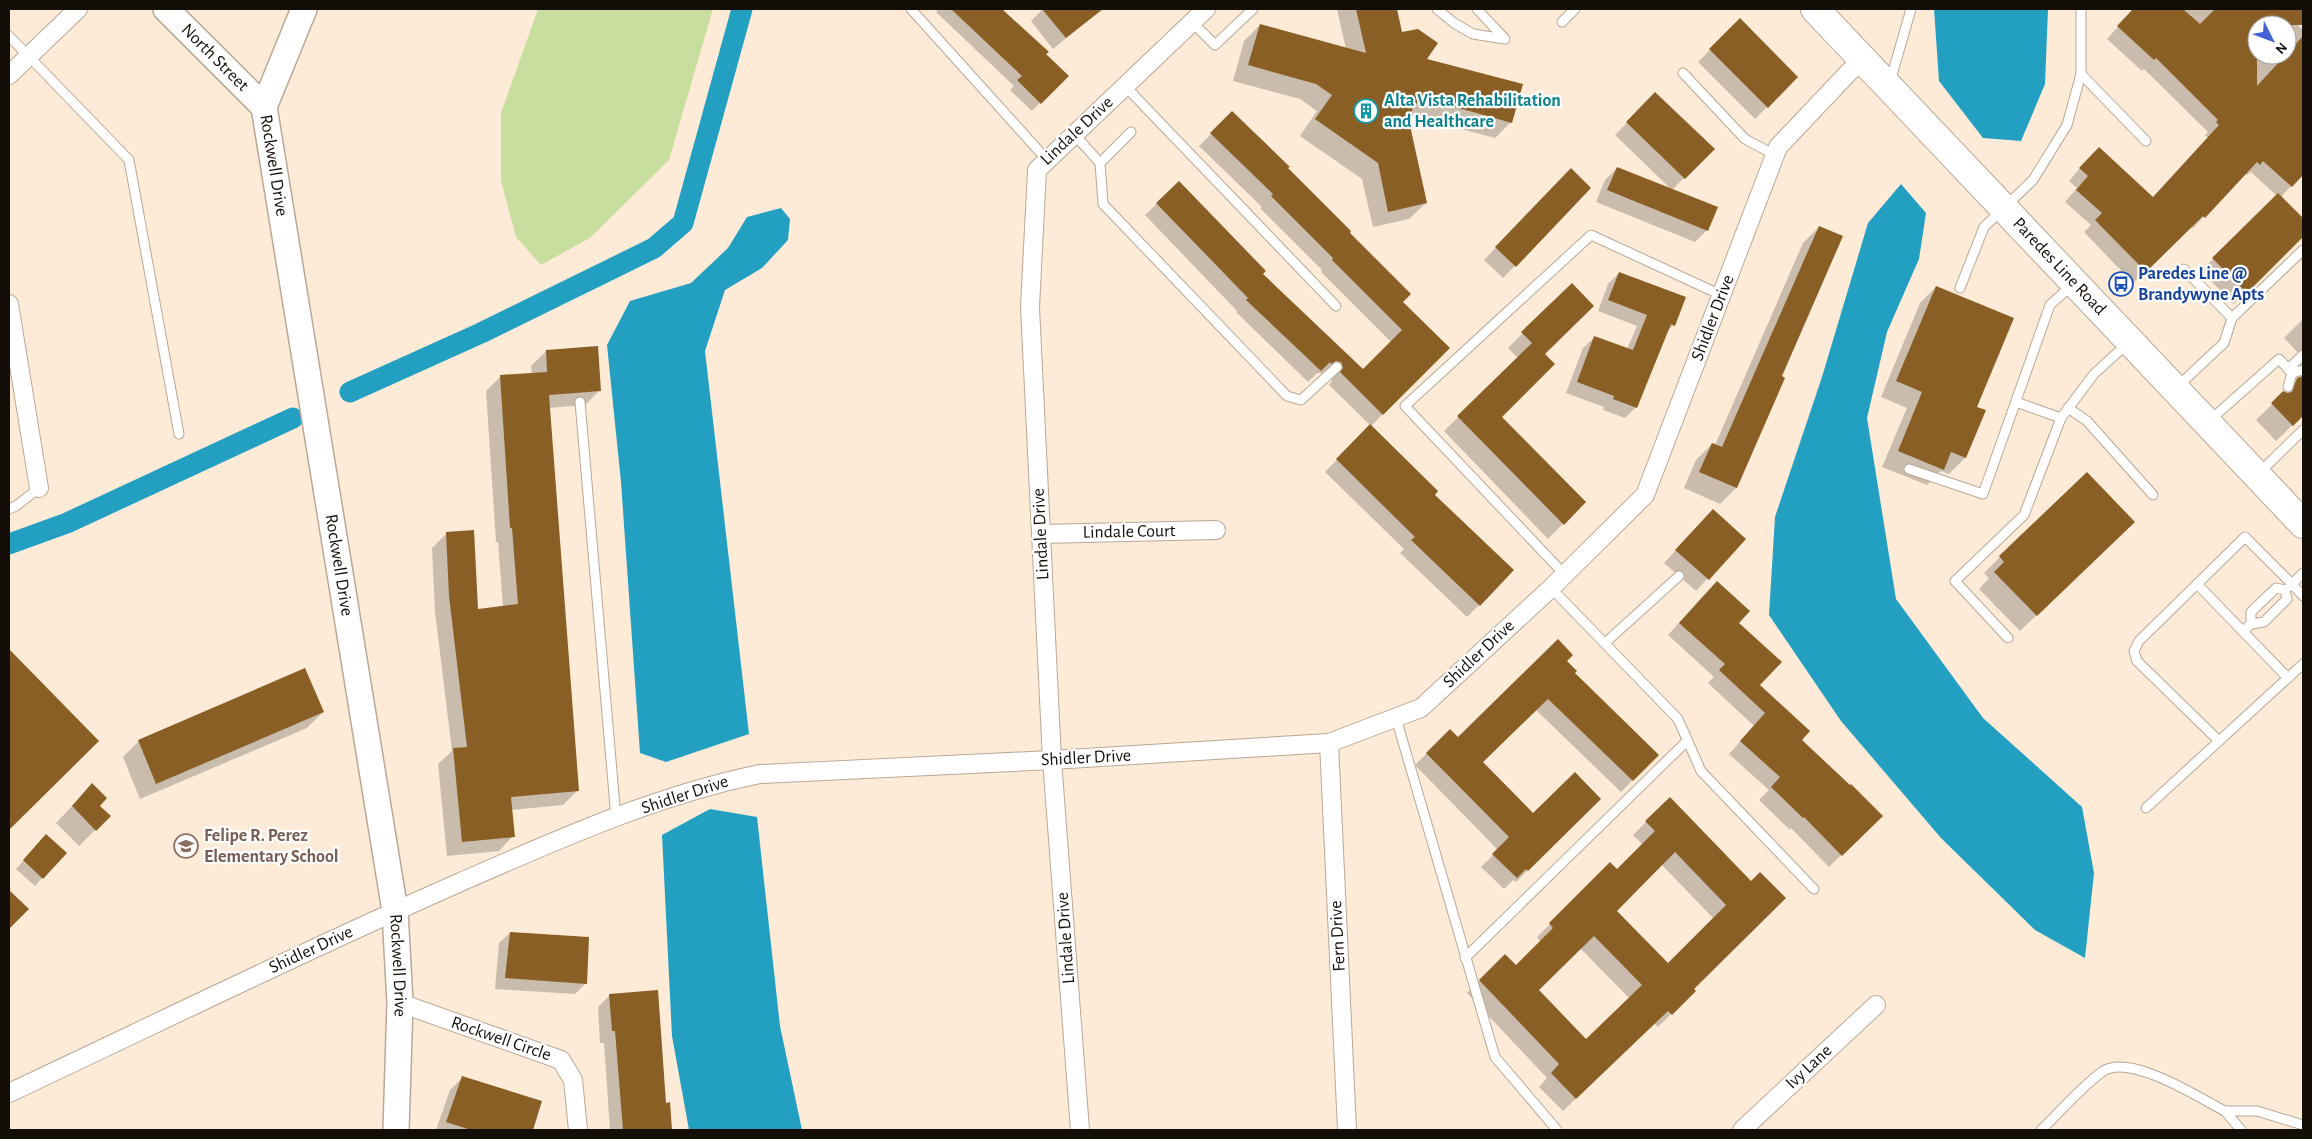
<svg xmlns="http://www.w3.org/2000/svg" width="2312" height="1139" font-family="'Alegreya Sans',sans-serif">
<style>
.green{fill:#c8de9e}
.water{fill:#239fc2}
.shadow{fill:#0003;fill-rule:evenodd}
.lines{fill:none;stroke-linecap:round;stroke-linejoin:round}
.canal{stroke:#239fc2;stroke-width:21}
.building{fill:#895f26;fill-rule:evenodd}
.lane-casing{stroke:#b8a895;stroke-width:11}
.street-casing{stroke:#b8a895;stroke-width:20}
.secondary-casing{stroke:#b8a895;stroke-width:28}
.primary-casing{stroke:#b8a895;stroke-width:30}
.lane{stroke:#fff;stroke-width:9}
.street{stroke:#fff;stroke-width:18}
.secondary{stroke:#fff;stroke-width:25}
.primary{stroke:#fff;stroke-width:28}
.labels{text-anchor:middle;dominant-baseline:central;stroke-width:4.5;stroke-linejoin:round;paint-order:stroke}
.street-label{font-size:18px;fill:#140e08;stroke:#fff}
.culture-label{font-size:18px;font-weight:bold;fill:#0d838f;stroke:#fff;text-anchor:start}
.transit-label{font-size:18px;font-weight:bold;fill:#164399;stroke:#fff;text-anchor:start}
.education-label{font-size:18px;font-weight:bold;fill:#785e54;stroke:#fff;text-anchor:start}
</style>
<rect width="100%" height="100%" fill="#fdebd8"/>
<polygon class="green" points="538,9 713,9 669,160 590,238 541,265 516,237 501,181 501,113"/>
<g class="water">
<polygon points="1934,9 2048,9 2045,84 2021,141 1983,138 1939,81"/>
<polygon points="1901,184 1926,213 1919,259 1887,332 1867,418 1896,599 1983,718 2082,807 2094,873 2085,958 2035,930 1941,838 1841,721 1769,615 1775,517 1822,377 1868,223"/>
<polygon points="781,208 790,219 788,240 762,268 725,290 705,351 749,734 666,762 640,753 621,482 607,345 630,301 691,283 728,248 747,217"/>
<polygon points="710,809 757,817 780,1026 802,1130 689,1130 672,1036 662,835"/>
</g>
<g class="shadow">
<polygon points="939,9 1000,9 1047,52 1045,54 1067,76 1032,111 1010,90 1014,86 936,12"/>
<polygon points="1043,9 1100,9 1100,10 1053,49 1031,21"/>
<polygon points="1337,9 1396,9 1401,33 1425,60 1511,122 1495,138 1413,116 1409,117 1408,121 1426,203 1409,219 1373,227 1362,179 1300,136 1317,111 1300,99 1233,81 1244,41 1260,25 1346,49"/>
<path d="M 2134,9 L 2294,9 L 2287,15 L 2303,30 L 2303,173 L 2281,197 L 2303,220 L 2303,235 L 2234,304 L 2201,271 L 2277,196 L 2251,172 L 2247,175 L 2245,173 L 2193,228 L 2190,227 L 2133,283 L 2084,232 L 2091,225 L 2065,202 L 2077,188 L 2069,181 L 2087,160 L 2153,198 L 2208,138 L 2205,135 L 2208,132 L 2144,69 L 2142,71 L 2107,39 ZM 2257,25 L 2287,25 L 2287,55 L 2257,55 Z"/>
<polygon points="1740,20 1797,77 1755,119 1698,62"/>
<polygon points="1643,106 1713,149 1672,190 1707,230 1695,242 1596,202 1605,180 1617,168 1672,190 1615,135"/>
<polygon points="1232,113 1348,233 1401,302 1448,348 1371,426 1329,385 1332,381 1330,374 1317,373 1308,382 1236,312 1237,311 1145,215 1179,183 1261,274 1363,371 1391,342 1321,272 1322,270 1260,208 1262,207 1199,146"/>
<polygon points="1559,182 1590,188 1503,278 1484,260"/>
<polygon points="1819,227 1781,377 1736,488 1720,504 1684,488 1696,460 1712,444 1715,445 1803,243"/>
<polygon points="1619,273 1674,325 1666,332 1636,407 1625,418 1603,410 1604,407 1566,393 1583,348 1595,337 1627,349 1637,326 1598,311 1608,284"/>
<polygon points="1572,284 1544,354 1501,417 1584,502 1548,539 1444,431 1518,358 1508,348"/>
<polygon points="1936,287 1975,407 1984,411 1965,458 1949,474 1941,471 1927,485 1882,467 1907,408 1881,397 1920,303"/>
<polygon points="2303,319 2303,358 2284,338"/>
<polygon points="546,351 599,391 585,405 549,408 577,791 563,805 511,810 513,836 499,851 447,856 438,764 452,751 435,612 432,548 447,533 476,610 503,607 498,542 496,542 486,391 500,377 532,374 531,366"/>
<polygon points="2303,374 2303,415 2276,441 2256,420"/>
<polygon points="1370,426 1433,495 1479,605 1467,617 1400,553 1404,549 1325,472"/>
<polygon points="1713,510 1744,539 1696,591 1664,563"/>
<polygon points="2117,538 2020,631 1979,589 1989,578 1984,573 2000,557"/>
<polygon points="1705,594 1737,623 1758,685 1800,740 1881,816 1829,867 1791,828 1790,830 1759,800 1769,790 1729,754 1754,726 1708,683 1714,677 1668,635"/>
<polygon points="9,651 98,741 9,829"/>
<polygon points="1566,661 1573,673 1657,755 1621,792 1536,710 1482,763 1533,815 1600,799 1516,882 1513,880 1504,889 1481,867 1498,850 1415,765 1450,730 1458,739"/>
<polygon points="323,712 307,728 140,799 123,757 139,741"/>
<polygon points="92,785 98,806 109,816 79,846 56,823"/>
<path d="M 1646,822 L 1751,882 L 1692,989 L 1694,991 L 1658,1027 L 1654,1023 L 1563,1111 L 1539,1087 L 1547,1078 L 1467,993 L 1505,956 L 1516,967 L 1541,942 L 1537,937 L 1610,864 L 1617,871 L 1643,845 L 1633,835 ZM 1661,864 L 1714,919 L 1668,965 L 1615,911 ZM 1580,948 L 1629,998 L 1586,1040 L 1538,990 Z"/>
<polygon points="39,844 42,878 35,886 16,869"/>
<polygon points="510,933 586,983 575,994 495,989 499,943"/>
<polygon points="610,995 665,1104 669,1104 671,1130 610,1130 604,1043 600,1043 598,1007"/>
<polygon points="462,1078 540,1102 531,1130 436,1130 450,1090"/>
</g>
<g class="lines">
<g class="canal">
<polyline points="350,392 481,333 654,248 683,223 742,9"/>
<polyline points="9,544 67,523 293,418"/>
</g>
</g>
<g class="building">
<polygon points="951,9 1002,9 1049,52 1046,54 1069,76 1041,104 1017,80 1022,76"/>
<polygon points="1042,9 1103,9 1066,38"/>
<polygon points="1356,9 1397,9 1402,32 1418,29 1438,43 1427,59 1523,84 1512,123 1430,100 1414,104 1409,121 1427,203 1388,212 1378,163 1315,119 1332,95 1316,84 1248,65 1260,24 1366,53"/>
<polygon points="2133,9 2183,9 2200,24 2215,9 2303,9 2303,25 2257,25 2257,86 2303,36 2303,175 2292,187 2263,161 2260,165 2257,162 2205,218 2203,216 2146,272 2095,220 2102,213 2076,190 2088,176 2079,168 2099,147 2153,197 2219,125 2216,122 2218,120 2156,58 2154,60 2117,26"/>
<polygon points="1740,18 1798,77 1768,108 1709,49"/>
<polygon points="1655,92 1715,149 1685,179 1626,122"/>
<polygon points="1232,111 1290,167 1288,168 1351,231 1350,233 1411,294 1403,302 1450,348 1383,415 1340,372 1343,368 1341,362 1336,361 1331,364 1330,362 1321,371 1246,300 1248,298 1156,203 1179,181 1266,271 1263,274 1363,369 1402,330 1332,260 1333,258 1271,196 1273,194 1210,133"/>
<polygon points="1617,167 1718,207 1708,231 1607,190"/>
<polygon points="1571,168 1591,188 1516,267 1495,247"/>
<polygon points="2278,193 2303,218 2303,237 2247,293 2212,258"/>
<polygon points="1819,226 1843,236 1782,376 1785,378 1737,488 1699,472 1712,443 1722,447"/>
<polygon points="1619,272 1686,297 1675,326 1671,324 1637,408 1613,399 1614,396 1577,382 1594,336 1633,350 1647,315 1608,300"/>
<polygon points="1572,283 1594,306 1545,354 1555,364 1502,417 1586,502 1564,525 1457,416 1532,343 1521,332"/>
<polygon points="1936,286 2014,318 1977,407 1986,410 1966,458 1951,452 1944,470 1898,451 1922,392 1896,381"/>
<polygon points="598,346 601,391 549,395 579,791 511,797 515,837 462,842 453,748 467,747 449,596 446,532 474,530 478,609 518,604 512,528 510,528 500,375 547,372 546,350"/>
<polygon points="2303,376 2303,416 2293,426 2271,403 2283,391 2287,393 2292,392 2297,378"/>
<polygon points="1370,424 1438,491 1435,495 1514,570 1480,606 1411,540 1415,537 1336,459"/>
<polygon points="2087,472 2135,522 2037,616 1994,572 2004,562 1999,556"/>
<polygon points="1713,509 1746,539 1709,580 1675,550"/>
<polygon points="1717,581 1750,611 1739,623 1782,662 1760,685 1810,731 1802,740 1850,785 1851,784 1883,816 1842,856 1804,817 1803,818 1771,787 1780,777 1740,741 1765,713 1719,670 1725,664 1679,623"/>
<polygon points="1558,639 1573,655 1567,661 1577,671 1575,673 1659,755 1633,781 1548,699 1483,762 1533,813 1575,772 1601,799 1528,871 1526,869 1517,878 1492,854 1509,837 1426,753 1450,729 1458,737"/>
<polygon points="9,649 99,741 9,830"/>
<polygon points="305,668 324,712 156,784 138,740"/>
<polygon points="92,783 107,798 100,806 111,816 96,831 72,806"/>
<path d="M 1670,797 L 1751,881 L 1760,872 L 1786,898 L 1694,989 L 1696,991 L 1672,1015 L 1668,1011 L 1576,1099 L 1551,1073 L 1559,1064 L 1479,980 L 1505,954 L 1516,965 L 1553,928 L 1549,923 L 1610,862 L 1617,869 L 1655,831 L 1645,821 ZM 1675,852 L 1726,905 L 1668,963 L 1617,911 ZM 1594,936 L 1642,985 L 1586,1039 L 1539,990 Z"/>
<polygon points="46,834 67,853 43,879 23,860"/>
<polygon points="9,890 29,909 9,929"/>
<polygon points="510,932 589,937 587,984 505,978"/>
<polygon points="658,990 666,1103 670,1102 672,1130 623,1130 615,1031 612,1031 609,994"/>
<polygon points="462,1076 542,1101 533,1130 471,1130 446,1122"/>
</g>
<g class="lines">
<g class="lane-casing">
<g id="lane">
<polyline points="911,9 1047,160"/>
<polyline points="1437,9 1454,23 1473,34 1505,39 1477,9"/>
<polyline points="1192,22 1215,45 1253,9"/>
<polyline points="1562,22 1575,9"/>
<polyline points="9,36 129,160 179,434"/>
<polyline points="1683,73 1745,139 1775,155"/>
<polyline points="2081,74 2146,141"/>
<polyline points="1890,82 1911,9"/>
<polyline points="1125,86 1336,306"/>
<polyline points="1074,134 1100,163 1103,204 1287,396 1301,400 1337,367"/>
<polyline points="1100,163 1131,132"/>
<polyline points="2184,269 2232,318"/>
<polyline points="1960,288 1984,227 2033,180 2067,125 2081,74 2081,9"/>
<polyline points="2288,369 2303,355"/>
<polyline points="2288,387 2292,373 2303,370"/>
<polyline points="2176,388 2224,343 2232,318 2303,250"/>
<polyline points="580,402 616,818"/>
<polyline points="2016,402 2061,418"/>
<polyline points="2068,408 2087,421 2153,495"/>
<polyline points="2208,422 2279,359 2292,373"/>
<polyline points="1909,469 1983,494 2050,305 2073,284"/>
<polyline points="2259,473 2303,430"/>
<polyline points="9,509 16,506 39,488"/>
<polyline points="1564,574 1405,406 1591,235 1721,295"/>
<polyline points="2197,584 2288,678"/>
<polyline points="2290,586 2292,584 2303,596"/>
<polyline points="1551,588 1678,719 1701,771 1814,889"/>
<polyline points="2251,624 2251,612 2276,588 2285,590"/>
<polyline points="2243,631 2251,624 2264,622 2287,599 2285,590"/>
<polyline points="2008,638 1955,581 2024,515 2061,418 2094,374 2128,343"/>
<polyline points="1605,643 1679,576"/>
<polyline points="1396,718 1495,1057 1557,1130"/>
<polyline points="2219,741 2303,664"/>
<polyline points="2146,808 2219,741 2137,661 2134,651 2139,641 2245,537 2292,584 2303,573"/>
<polyline points="1465,958 1687,741"/>
<path d="M 2041,1130 C 2061,1111 2080,1088 2102,1072 C 2129,1052 2199,1098 2225,1111"/>
<polyline points="2241,1130 2225,1111 2257,1111 2303,1125"/>
</g>
</g>
<g class="street-casing">
<g id="street">
<polyline points="9,75 78,9"/>
<polyline points="9,304 39,488"/>
<polyline points="1041,534 1216,530"/>
<polyline points="1329,743 1347,1130"/>
<polyline points="400,1003 561,1060 573,1080 578,1130"/>
<path d="M 9,1093 C 160,1022 310,948 463,881 C 559,839 657,795 760,774 L 1052,760 L 1329,743 L 1421,708 L 1551,588 L 1645,495 L 1778,147 L 1850,71 L 1863,61"/>
<polyline points="1080,1130 1052,760 1030,307 1037,170 1206,9"/>
<polyline points="1742,1130 1876,1005"/>
</g>
</g>
<g class="secondary-casing">
<g id="secondary">
<path id="s1" d="M 166,9 L 264,107"/>
<path id="s2" d="M 304,9 L 264,107 L 395,911 L 400,1003 L 396,1130"/>
</g>
</g>
<g class="primary-casing">
<g id="primary">
<path id="s3" d="M 1815,9 L 2303,524"/>
</g>
</g>
<use href="#lane" class="lane"/>
<use href="#street" class="street"/>
<use href="#secondary" class="secondary"/>
<use href="#primary" class="primary"/>
</g>
<defs>
<g id="building-ring" transform="scale(1.25)"><circle r="9.5" fill="#fff" stroke="#0f9aa8" stroke-width="1.5"/><path d="M-4-6H4V6H1V3H-1V6H-4ZM-2.5-4.3h1.7v1.8h-1.7ZM.8-4.3h1.7v1.8H.8ZM-2.5-1h1.7V.8h-1.7ZM.8-1h1.7V.8H.8Z" fill="#0f9aa8"/></g>
<g id="bus-ring" transform="scale(1.25)"><circle r="9.5" fill="#fff" stroke="#1a4fb4" stroke-width="1.5"/><path d="M-5-6H5V4H4V6H2V4H-2V6H-4V4H-5ZM-3.5-4V0h7V-4ZM-3.5 1.2v1.5H-2V1.2ZM2 1.2v1.5H3.5V1.2Z" fill="#1a4fb4"/></g>
<g id="school-ring" transform="scale(1.25)"><circle r="9.5" fill="#fff" stroke="#8d6e63" stroke-width="1.5"/><path d="M0-5L7-2L0 1L-7-2ZM-4 1L0 2.5L4 1V4Q0 6-4 4Z" fill="#8d6e63"/></g>
</defs>
<g fill-rule="evenodd">
<use href="#building-ring" x="1366" y="111"/>
<use href="#bus-ring" x="2121" y="284"/>
<use href="#school-ring" x="186" y="846"/>
</g>
<g class="labels">
<g class="street-label">
<text stroke="none"><textPath href="#s1" startOffset="69">North Street</textPath></text>
<text transform="translate(1077 131) rotate(-43)">Lindale Drive</text>
<text stroke="none"><textPath href="#s2" startOffset="165">Rockwell Drive</textPath></text>
<text stroke="none"><textPath href="#s3" startOffset="355">Paredes Line Road</textPath></text>
<text transform="translate(1713 318) rotate(-69)">Shidler Drive</text>
<text transform="translate(1129 532) rotate(-1)">Lindale Court</text>
<text transform="translate(1041 534) rotate(-93)">Lindale Drive</text>
<text stroke="none"><textPath href="#s2" startOffset="570">Rockwell Drive</textPath></text>
<text transform="translate(1479 654) rotate(-43)">Shidler Drive</text>
<text transform="translate(1086 758) rotate(-3)">Shidler Drive</text>
<text transform="translate(685 795) rotate(-18)">Shidler Drive</text>
<text transform="translate(1338 936) rotate(-93)">Fern Drive</text>
<text transform="translate(1066 938) rotate(-94)">Lindale Drive</text>
<text transform="translate(311 950) rotate(-25)">Shidler Drive</text>
<text stroke="none"><textPath href="#s2" startOffset="975">Rockwell Drive</textPath></text>
<text transform="translate(501 1039) rotate(19)">Rockwell Circle</text>
<text transform="translate(1809 1067) rotate(-43)">Ivy Lane</text>
</g>
<g class="culture-label">
<text x="1384" y="101">Alta Vista Rehabilitation<tspan x="1384" dy="21">and Healthcare</tspan></text>
</g>
<g class="transit-label">
<text x="2138" y="274">Paredes Line @<tspan x="2138" dy="21">Brandywyne Apts</tspan></text>
</g>
<g class="education-label">
<text x="204" y="836">Felipe R. Perez<tspan x="204" dy="21">Elementary School</tspan></text>
</g>
</g>
<rect width="2312" height="1139" fill="none" stroke="#140e08" stroke-width="20"/>
<g transform="translate(2272 40) rotate(132)"><circle r="24" fill="#ffffff" stroke="#a19f9c"/>
<path d="M0-4L9 19L0 12L-9 19Z" fill="#4560d4"/>
<text y="-8" font-size="14" font-weight="bold" text-anchor="middle" fill="#140e08">N</text>
</g>
</svg>
